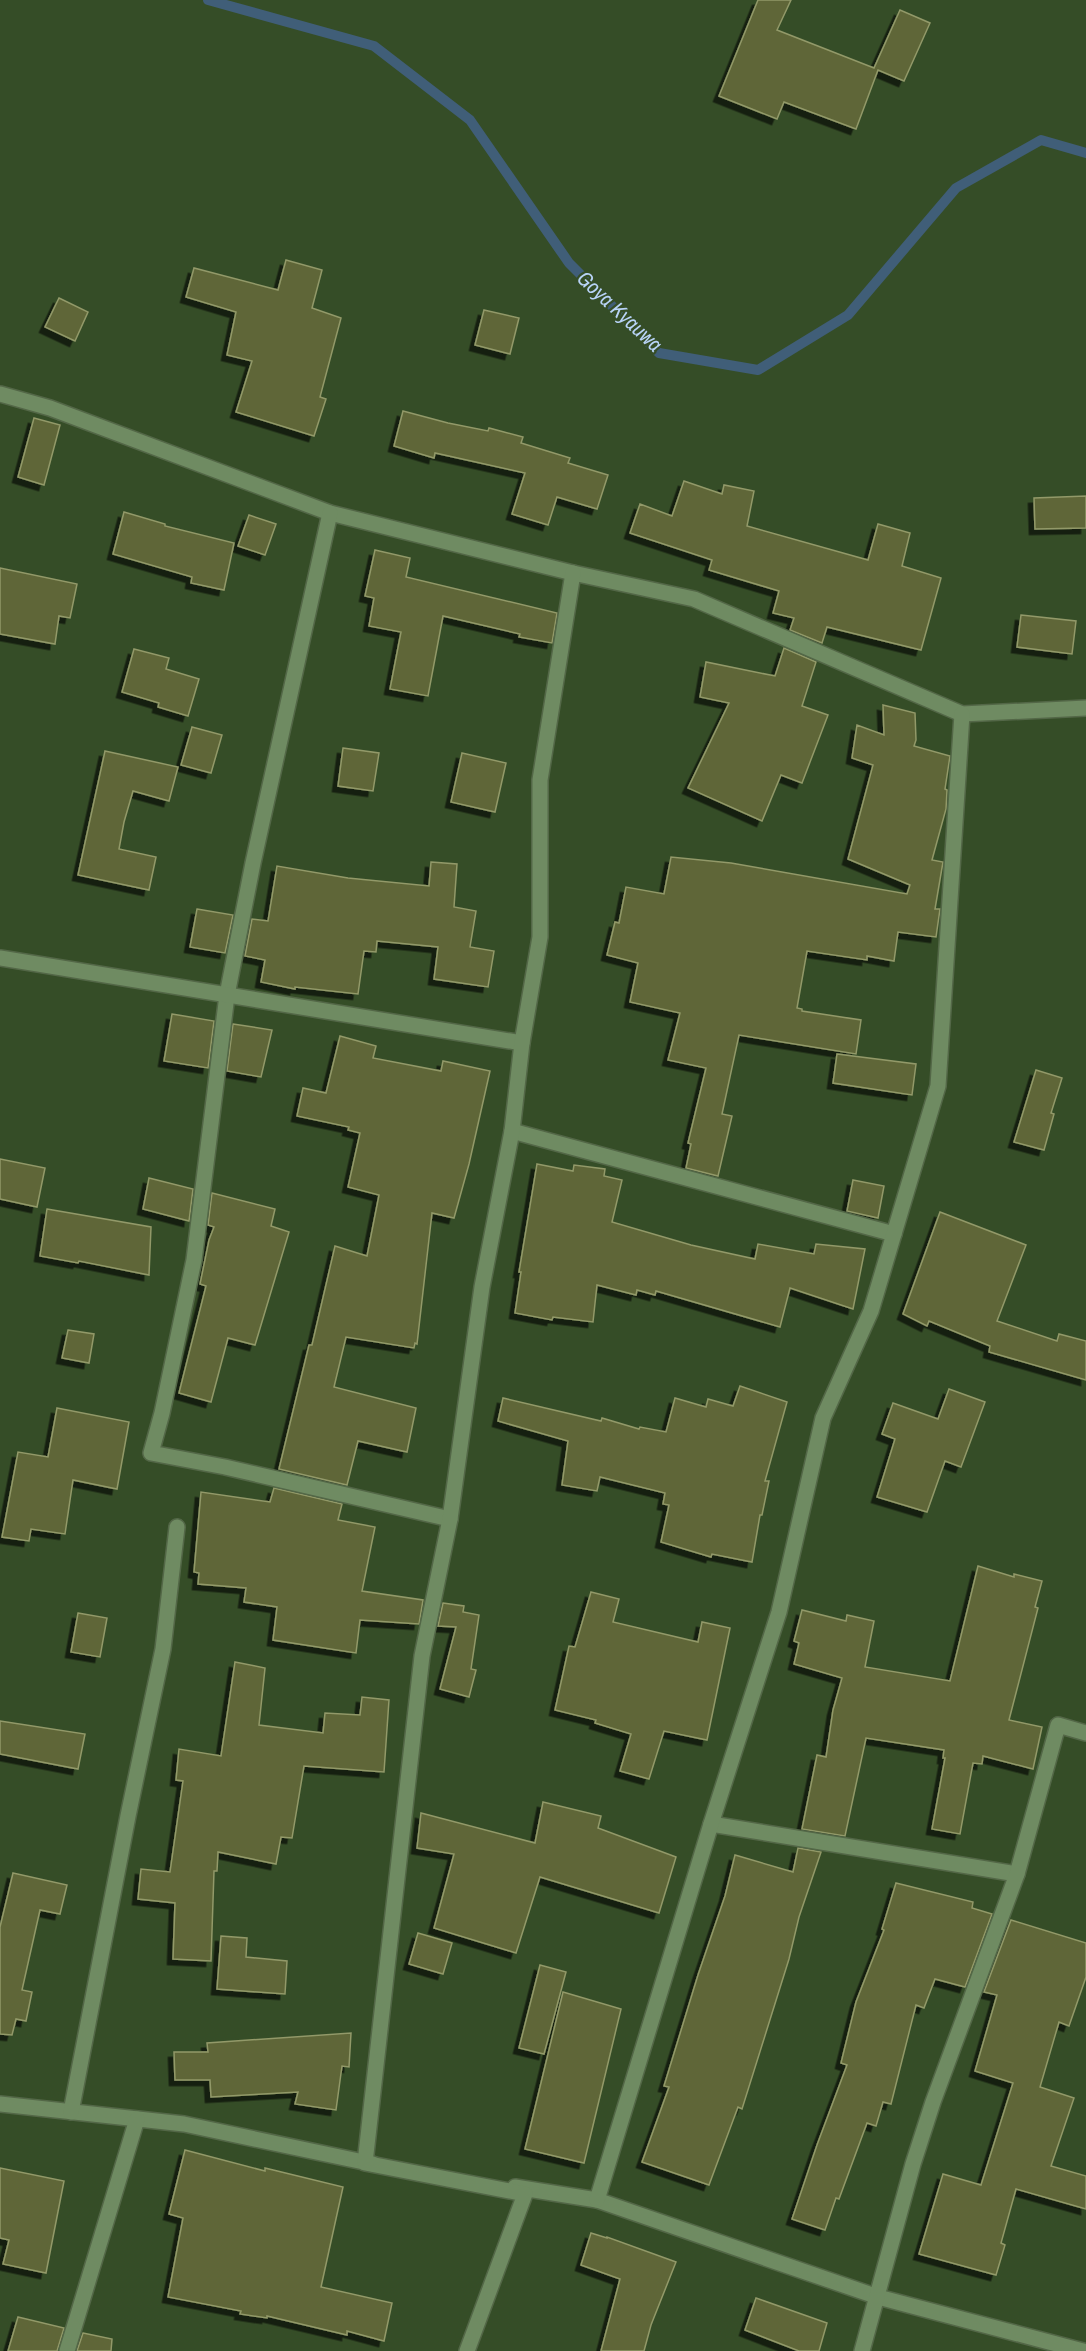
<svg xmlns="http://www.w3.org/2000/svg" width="1086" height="2351" font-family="'Archivo Narrow',sans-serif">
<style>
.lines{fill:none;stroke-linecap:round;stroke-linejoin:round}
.stream{stroke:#405e78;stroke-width:10}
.building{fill:#5f6637;stroke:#929969;stroke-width:1.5;filter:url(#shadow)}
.minor-casing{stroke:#536747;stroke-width:18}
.minor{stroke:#6f8b62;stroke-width:15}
.labels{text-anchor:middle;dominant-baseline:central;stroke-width:4.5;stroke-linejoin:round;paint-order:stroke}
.water-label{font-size:21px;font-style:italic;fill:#b8d3f7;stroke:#354d27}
</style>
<defs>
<filter id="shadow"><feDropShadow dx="-5.5" dy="5.5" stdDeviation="0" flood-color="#0009"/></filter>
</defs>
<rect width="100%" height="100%" fill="#354d27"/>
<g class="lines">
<polyline class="stream" points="208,0 374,46 470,120 569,263 659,353 758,370 848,315 956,188 1041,140 1086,153"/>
</g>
<g class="building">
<polygon points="758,0 791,0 777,30 874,68 900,10 930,23 904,81 878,70 856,129 784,102 777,119 719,96"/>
<polygon points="286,260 322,270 312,308 341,318 320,397 326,399 314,436 236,412 252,361 227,355 236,312 186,297 194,268 278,290"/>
<polygon points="59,298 88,312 75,341 45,327"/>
<polygon points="484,310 519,318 510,354 475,345"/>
<polygon points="403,411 448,423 488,431 489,428 523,437 521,443 570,458 568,463 608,475 597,509 557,497 548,525 512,514 525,473 435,453 434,458 394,446"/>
<polygon points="34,418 60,425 44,485 18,477"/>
<polygon points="684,481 722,494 724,485 754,491 747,526 868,560 878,524 910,533 902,566 941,578 921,650 827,627 822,643 790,630 794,618 773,613 779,591 709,570 712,560 630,533 640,504 672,516"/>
<polygon points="1086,496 1086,528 1035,529 1034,498"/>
<polygon points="124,512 165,524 165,526 234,543 224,590 191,583 192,577 113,554"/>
<polygon points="249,515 276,524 265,555 238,546"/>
<polygon points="375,550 410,558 406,577 557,613 552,643 519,637 520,634 443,616 428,696 390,689 401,632 369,626 374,598 365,596"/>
<polygon points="0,568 77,584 70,618 59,616 55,644 0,634"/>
<polygon points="1021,615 1076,621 1072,654 1017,647"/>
<polygon points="784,648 816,662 802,706 828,715 802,783 781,775 762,821 688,788 729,703 700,697 706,662 775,676"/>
<polygon points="134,649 169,658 166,669 199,679 188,716 158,707 159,703 122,692"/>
<polygon points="883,705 915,713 916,740 914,746 950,756 945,789 947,790 946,809 932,860 943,862 935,909 940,909 936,937 898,932 894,961 867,956 867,960 807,951 797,1008 802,1009 802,1011 861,1020 856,1054 739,1035 722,1114 732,1116 718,1176 686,1168 691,1144 688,1143 706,1068 668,1060 680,1013 630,1002 638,963 607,955 615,922 619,923 626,887 664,894 671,857 731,863 907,894 910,885 848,859 873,765 852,758 857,725 884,735"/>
<polygon points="192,727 222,735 211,773 181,765"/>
<polygon points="343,748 379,753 373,791 338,786"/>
<polygon points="105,751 178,767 169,801 133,791 124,822 119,849 156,857 149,890 78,875"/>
<polygon points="462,753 506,763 495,812 451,802"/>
<polygon points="431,862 457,864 454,907 476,911 470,947 494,951 488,987 434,979 438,947 377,941 376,952 364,951 358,994 295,987 295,989 261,982 265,960 245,956 252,919 268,921 277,866 348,878 429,886"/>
<polygon points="197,909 233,915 225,953 190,947"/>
<polygon points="172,1014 214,1021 208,1068 164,1061"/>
<polygon points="233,1024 272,1030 261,1077 227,1071"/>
<polygon points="340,1036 376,1046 373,1058 441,1071 443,1061 490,1071 469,1164 454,1218 432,1213 417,1344 415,1343 414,1348 346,1337 334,1387 416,1408 407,1452 358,1441 347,1485 279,1469 309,1345 312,1345 335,1246 367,1256 379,1195 348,1187 360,1133 348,1130 349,1127 297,1116 303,1088 326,1093"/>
<polygon points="837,1054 916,1064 912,1095 833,1083"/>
<polygon points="1036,1070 1062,1078 1051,1113 1054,1114 1044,1150 1014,1142"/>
<polygon points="0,1159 45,1168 37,1207 0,1199"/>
<polygon points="537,1164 573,1171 574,1165 605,1169 604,1176 622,1180 612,1222 691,1245 755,1259 758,1244 814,1254 816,1244 865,1249 853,1309 790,1288 780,1327 656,1291 655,1295 637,1290 636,1295 597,1285 593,1322 553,1317 552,1320 515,1313 521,1272 519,1272"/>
<polygon points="149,1178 193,1189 189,1221 143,1209"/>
<polygon points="853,1180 884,1186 878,1218 847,1211"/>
<polygon points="212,1193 275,1209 271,1226 289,1232 255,1345 228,1338 211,1402 179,1393 206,1286 200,1284 209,1240 214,1227 208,1225"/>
<polygon points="47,1209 151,1227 149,1275 79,1261 78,1263 40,1256"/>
<polygon points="940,1212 1026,1245 997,1321 1057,1341 1059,1334 1086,1341 1086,1380 989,1352 990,1346 929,1321 927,1326 903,1314"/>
<polygon points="68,1330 94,1334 89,1363 62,1358"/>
<polygon points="740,1386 787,1402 765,1481 769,1481 762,1515 760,1515 752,1562 712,1554 711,1557 661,1542 669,1505 663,1504 665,1493 600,1477 597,1491 562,1485 568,1441 498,1421 503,1398 601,1421 602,1418 639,1429 640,1427 666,1432 675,1398 706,1407 708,1399 733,1406"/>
<polygon points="949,1389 985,1402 961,1467 945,1461 927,1512 877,1497 895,1439 882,1434 893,1403 938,1419"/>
<polygon points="57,1408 129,1422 117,1489 73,1480 65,1534 31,1529 29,1541 2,1537 18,1452 48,1457"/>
<polygon points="274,1488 342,1504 338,1520 375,1527 362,1591 423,1600 419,1624 360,1620 356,1653 273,1640 277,1607 244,1602 246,1588 198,1584 199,1573 194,1572 201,1492 270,1502"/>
<polygon points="978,1566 1014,1577 1014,1574 1042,1581 1035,1607 1038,1608 1009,1720 1042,1727 1033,1769 983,1756 982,1764 973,1763 960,1834 932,1829 945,1758 943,1758 944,1750 866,1738 845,1836 802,1829 817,1755 826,1757 833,1710 842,1678 794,1664 799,1643 794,1641 802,1610 846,1621 847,1615 874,1621 865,1667 950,1681"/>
<polygon points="591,1592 619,1599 613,1622 698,1642 702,1622 730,1628 707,1740 664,1731 649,1779 620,1771 631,1734 595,1723 596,1720 555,1710 569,1646 575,1647"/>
<polygon points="443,1603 464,1606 463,1612 479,1615 471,1669 476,1670 469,1697 440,1689 456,1627 438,1626"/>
<polygon points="78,1613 107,1618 100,1657 71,1652"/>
<polygon points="235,1662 265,1668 259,1725 323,1733 325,1713 360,1715 362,1697 389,1700 384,1772 304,1766 292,1838 281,1837 276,1864 218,1852 217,1871 214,1871 211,1961 173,1959 175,1903 138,1899 141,1869 170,1872 183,1781 176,1780 179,1749 221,1756"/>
<polygon points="0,1721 85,1734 78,1769 0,1754"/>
<polygon points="543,1802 601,1816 598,1828 676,1857 659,1913 540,1877 516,1953 434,1928 454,1854 417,1848 421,1813 535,1843"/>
<polygon points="798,1848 821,1852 799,1917 789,1959 742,2109 738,2107 709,2185 642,2162 669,2087 664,2086 698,1975 725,1896 735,1855 793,1872"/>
<polygon points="13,1873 67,1885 60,1914 40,1910 22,1990 32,1992 26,2021 16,2019 12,2035 0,2034 0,1927"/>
<polygon points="896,1883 973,1902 972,1908 992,1914 965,1987 935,1979 924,2008 916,2005 891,2104 883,2102 876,2126 867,2123 839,2199 836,2198 825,2230 792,2219 817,2145 847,2065 841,2063 856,2002 884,1930 882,1929"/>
<polygon points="1011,1920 1086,1943 1086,1977 1069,2026 1059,2022 1040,2087 1074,2098 1051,2166 1086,2176 1086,2209 1016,2189 1001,2243 1005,2245 996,2275 919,2254 943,2174 981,2185 1013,2083 975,2071 997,1995 984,1992"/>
<polygon points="418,1933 452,1943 443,1974 409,1964"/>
<polygon points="221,1936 247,1938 246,1957 287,1961 285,1994 217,1989"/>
<polygon points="540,1965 566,1972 544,2054 519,2048"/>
<polygon points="563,1992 621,2009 584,2163 525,2149"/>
<polygon points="351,2033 349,2067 342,2066 336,2110 295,2104 298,2092 211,2097 210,2080 175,2080 174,2052 208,2052 207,2043"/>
<polygon points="185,2150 265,2171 265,2168 343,2187 321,2287 392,2303 384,2341 347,2331 347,2335 267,2316 267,2318 240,2314 241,2311 168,2297 183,2218 169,2214"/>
<polygon points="0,2168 64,2181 46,2273 3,2264 9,2240 0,2238"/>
<polygon points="591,2233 607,2238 607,2237 676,2262 651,2325 644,2351 601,2351 620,2279 581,2265"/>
<polygon points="756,2298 827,2323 819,2351 799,2351 745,2330"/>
<polygon points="18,2317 64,2328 57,2351 8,2351"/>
<polygon points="83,2333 112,2339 111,2351 77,2351"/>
</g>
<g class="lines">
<g class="minor-casing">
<g id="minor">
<polyline points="0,394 50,408 330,513 573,573 694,599 962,714 1086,708"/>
<polyline points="330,513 253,863 227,995 194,1260 162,1413 151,1453 225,1467 450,1519"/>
<polyline points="0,958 522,1043"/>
<polyline points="512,1131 894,1234"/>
<polyline points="711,1824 1017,1874"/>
<polyline points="0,2104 184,2124 373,2164"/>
<polyline points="71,2112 128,1816 163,1649 177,1527"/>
<polyline points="515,2187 597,2200 878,2297 1083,2351"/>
<polyline points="597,2200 711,1824 779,1612 823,1418 871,1311 938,1086 962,714"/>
<polyline points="67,2351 137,2119"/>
<polyline points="467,2351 525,2194 365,2163 422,1656 450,1519 482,1287 512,1131 522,1043 540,937 540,780 573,573"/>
<polyline points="862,2351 913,2164 933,2102 1017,1874 1058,1725 1086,1733"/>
</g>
</g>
<use href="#minor" class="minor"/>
</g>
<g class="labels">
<g class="water-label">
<text transform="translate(620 311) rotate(43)">Goya Kyauwa</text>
</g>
</g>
</svg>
